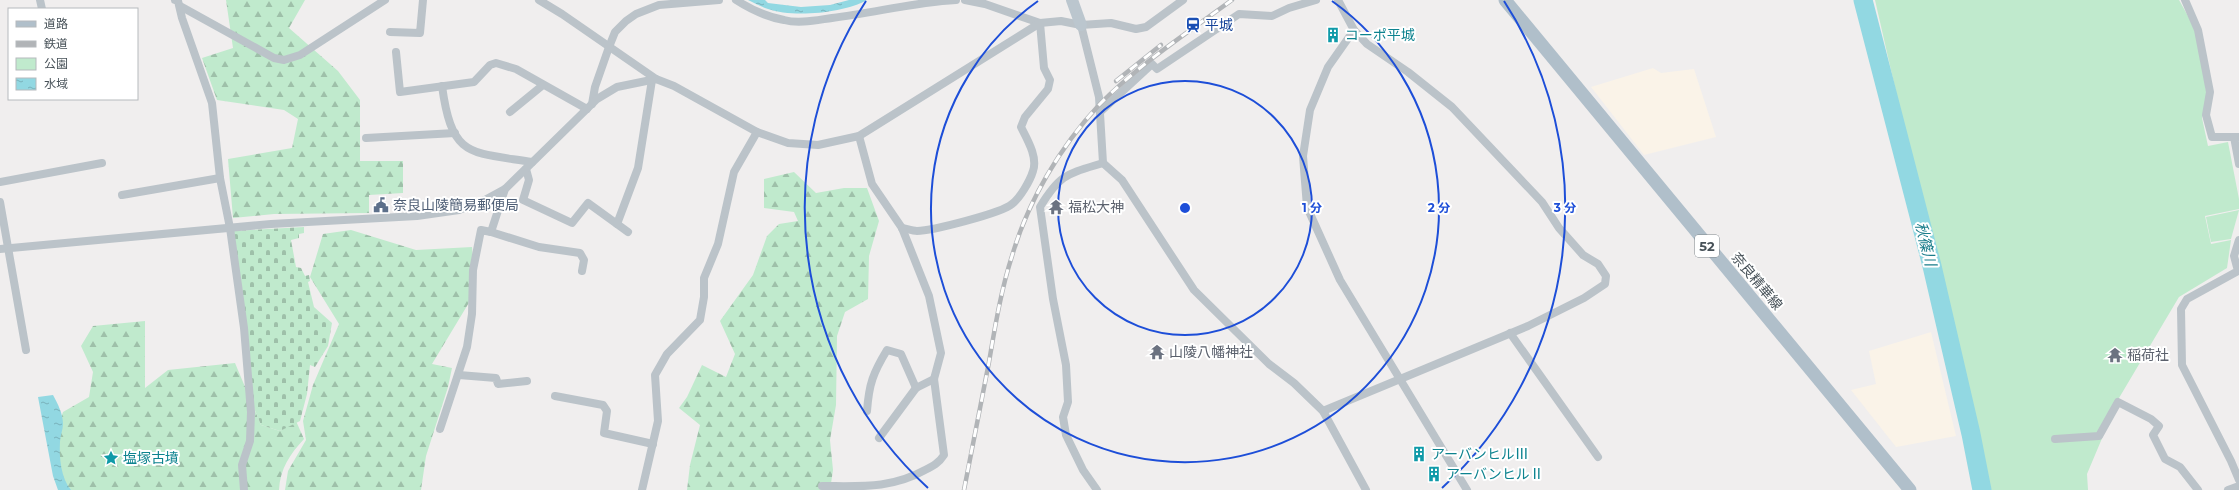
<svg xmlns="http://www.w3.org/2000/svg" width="2239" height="490" font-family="Montserrat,'Noto Sans JP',sans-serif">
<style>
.commercial{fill:#faf3e8}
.green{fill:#c0eacd}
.forest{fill:url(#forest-firs)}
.cemetery{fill:url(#cemetery-stones)}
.water{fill:url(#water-ripples)}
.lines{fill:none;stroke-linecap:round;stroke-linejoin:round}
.river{stroke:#92d8e2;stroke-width:19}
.street{stroke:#bbc3c9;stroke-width:8}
.secondary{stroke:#bbc6ce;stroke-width:12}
.primary{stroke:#b0bfca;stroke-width:13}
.rail-casing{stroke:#b1b4b7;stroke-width:4.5}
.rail{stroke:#fff;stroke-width:3;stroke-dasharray:9;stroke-linecap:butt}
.ring{fill:none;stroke:#1d4ed8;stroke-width:2}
.labels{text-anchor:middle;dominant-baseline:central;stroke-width:4;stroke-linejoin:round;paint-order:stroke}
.shield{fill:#fff;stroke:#7f868b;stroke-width:1}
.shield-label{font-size:13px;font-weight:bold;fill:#485259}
.transit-label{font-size:14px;fill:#164399;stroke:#fff;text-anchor:start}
.culture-label{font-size:14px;fill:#0d838f;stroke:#fff;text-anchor:start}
.service-label{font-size:14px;fill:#4e5e75;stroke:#fff;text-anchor:start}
.worship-label{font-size:14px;fill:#5b616d;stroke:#fff;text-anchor:start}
.street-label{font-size:14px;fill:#485259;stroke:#fff}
.water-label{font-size:15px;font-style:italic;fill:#1a7d8b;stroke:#fff}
.centre{fill:#1d4ed8;stroke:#fff;stroke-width:2}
.ring-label{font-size:12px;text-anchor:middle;font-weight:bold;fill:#1d4ed8;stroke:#fff;stroke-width:4;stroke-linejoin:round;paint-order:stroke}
</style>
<defs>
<pattern id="forest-firs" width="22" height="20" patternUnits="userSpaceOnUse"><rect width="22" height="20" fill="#c0eacd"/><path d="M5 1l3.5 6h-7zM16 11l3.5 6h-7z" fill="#9ec0a9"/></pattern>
<pattern id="cemetery-stones" width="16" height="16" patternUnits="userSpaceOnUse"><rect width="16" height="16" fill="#c0eacd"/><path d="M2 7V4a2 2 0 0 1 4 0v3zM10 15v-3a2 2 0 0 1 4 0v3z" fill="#9ec0a9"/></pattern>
<pattern id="water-ripples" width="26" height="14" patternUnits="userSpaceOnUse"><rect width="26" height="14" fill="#92d8e2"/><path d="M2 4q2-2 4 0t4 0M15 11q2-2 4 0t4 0" fill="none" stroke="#79b2ba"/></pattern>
</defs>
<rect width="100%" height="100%" fill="#f0eeee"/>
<g class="commercial">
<polygon points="1653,68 1661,73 1694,69 1716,137 1644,155 1591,87"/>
<polygon points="1931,332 1956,436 1896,447 1851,390 1876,384 1869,351"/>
</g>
<g class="green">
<polygon points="1875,0 2179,0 2197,32 2207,97 2202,118 2208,146 2228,142 2239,199 2239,209 2205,216 2211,244 2231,240 2227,268 2179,297 2119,398 2087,474 2088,490 1986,490 1981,464"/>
<polygon points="2239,210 2231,239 2211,242 2206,217"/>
</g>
<g class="forest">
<polygon points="226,0 305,0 289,28 338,71 360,100 360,161 403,161 403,193 369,195 369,213 274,214 233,218 228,159 292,148 298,119 284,110 217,100 202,58 233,48"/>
<polygon points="794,172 816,193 844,188 867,188 879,221 869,256 868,299 845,312 837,336 836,405 830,440 833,470 830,490 687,490 690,465 700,425 679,408 687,397 702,365 726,377 735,354 720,321 753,275 767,236 779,224 798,221 794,212 764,208 764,179"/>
<polygon points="351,230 416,250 472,247 476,291 432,364 452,368 448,387 426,456 421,490 285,490 288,471 306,440 303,421 313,385 339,324 310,277 323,234"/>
<path d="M 145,321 L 145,388 L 168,370 L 235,363 L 261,425 L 280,431 L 296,421 L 304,439 C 290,454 280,469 279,490 L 70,490 L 65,487 L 50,450 L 63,412 L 89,397 L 93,372 L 81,346 L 93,326 Z"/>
</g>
<polygon class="cemetery" points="304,227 304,233 299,234 299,238 291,240 296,267 301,268 305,276 309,275 310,281 308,282 314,307 332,323 328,346 315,367 310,365 307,394 300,421 280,431 261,425 252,403 233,231"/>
<g class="water">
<path d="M 748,0 L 765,0 L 768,3 L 801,7 L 830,5 L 849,0 L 867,0 C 844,13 793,18 768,9 C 761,7 755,3 748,0 Z"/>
<path d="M 53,395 C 58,404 63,414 63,424 C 63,430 60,436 60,442 C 59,458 61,478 71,490 L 58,490 L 53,476 L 38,397 Z"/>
</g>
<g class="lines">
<polyline class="river" points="1863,0 1932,266 1971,434 1982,490"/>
<g class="street">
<polyline points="40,0 42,9"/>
<polyline points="175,0 178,1 182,18 212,103 220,178 230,228 244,328 251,412 250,441 242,465 244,490"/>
<polyline points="539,0 562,14 656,79"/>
<path d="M 736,0 C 750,9 767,17 784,20 C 799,24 817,20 832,18 C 874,13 915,2 956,0"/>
<polyline points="2185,0 2198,30 2210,92 2206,115 2212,137 2239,137"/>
<polyline points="180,6 274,58 284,60 300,55 385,0"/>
<polyline points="1081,25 1099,97 1103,163 1122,180 1194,290 1269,364 1294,383 1323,411 1366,490"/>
<polyline points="1354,30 1328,67 1310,110 1303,156 1307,207 1340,280 1467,490"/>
<polyline points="390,32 420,33 423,0"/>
<polyline points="396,52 400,92 474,82 490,65 496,63 516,69 587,109"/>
<path d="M 442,86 C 452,158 469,152 532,162"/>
<polyline points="592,104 595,87 609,47 615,32 626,21 636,14 659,5 719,0"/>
<polyline points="510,112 543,85"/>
<polyline points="1100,112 1152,64 1157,69 1239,14 1272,16 1289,8 1316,0"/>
<polyline points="2234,137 2239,164"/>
<polyline points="366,138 455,133"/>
<polyline points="526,169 529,180 523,200 572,223 588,203 628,232"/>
<polyline points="0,182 102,163"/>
<polyline points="505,189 491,232 539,247 580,253 584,260 582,271"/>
<polyline points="122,195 220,178"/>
<polyline points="0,202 26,350"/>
<polyline points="617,224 638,168 652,80"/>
<path d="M 902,228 C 907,229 913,231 917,231 C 931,231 1002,213 1012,204 C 1020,198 1030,181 1033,171 C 1038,157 1027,139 1021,127 L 1025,117 L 1048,89 L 1050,80 L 1044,68 L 1040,23 L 985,4 L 965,0"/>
<polyline points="2239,240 2234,256 2238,271 2187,299 2181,309 2182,365 2231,461 2239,480"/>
<polyline points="0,249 271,224 417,216 459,210 483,201 505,189 597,99 617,87 656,79 674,86 757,132 788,143 818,145 859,136 1040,23 1061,21 1081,25 1111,23 1136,29 1146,27 1183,0"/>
<polyline points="1510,333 1598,457"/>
<polyline points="459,375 496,378 498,384 527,381"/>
<polyline points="555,396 603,405 607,411 604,433 653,444"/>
<path d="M 867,411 C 869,384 873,373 887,350 L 901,354 L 916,388"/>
<polyline points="1323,411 1528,326 1584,298 1605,284 1606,276 1598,264 1583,255 1559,228 1542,202 1452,107 1408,72 1367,44 1354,30 1338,0"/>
<polyline points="440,429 467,347 472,314 473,270 481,230 491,232"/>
<polyline points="879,438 916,388 934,379"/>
<polyline points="2055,439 2099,436 2118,402 2151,419 2159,426 2153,435 2165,459 2180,467 2198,490"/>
<path d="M 822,486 C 860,486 891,489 925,470 C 933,466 939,463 944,455 L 934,379 L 941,353 L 929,296 L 902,228 L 872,184 L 859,136"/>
<polyline points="642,490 658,421 655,375 667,354 700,320 704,297 704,278 718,244 734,172 757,132"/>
<path d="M 1097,490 L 1083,470 L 1066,435 L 1063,417 L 1068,402 L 1066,365 L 1053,299 L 1040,207 C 1060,174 1067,174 1103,163"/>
<polyline points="2228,490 2239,486"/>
</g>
<polyline class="secondary" points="1072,0 1081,25"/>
<polyline class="primary" points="1505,0 1910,490"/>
<g class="rail-casing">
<g id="rail">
<polyline points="1116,81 1161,45"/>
<path d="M 964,490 C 972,447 981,405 989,362 C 995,327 1001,290 1012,256 C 1028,201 1060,147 1099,105 C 1138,65 1187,33 1232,0"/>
</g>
</g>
<use href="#rail" class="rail"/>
</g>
<g class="ring">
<circle cx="1185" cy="208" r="127"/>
<path d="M1332 1A254 254 0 1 1 1038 1"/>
<path d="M928 488A380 380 0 0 1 866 1M1504 1A380 380 0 0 1 1442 488"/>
</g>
<defs>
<g id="station-bare" transform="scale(1.2)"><path d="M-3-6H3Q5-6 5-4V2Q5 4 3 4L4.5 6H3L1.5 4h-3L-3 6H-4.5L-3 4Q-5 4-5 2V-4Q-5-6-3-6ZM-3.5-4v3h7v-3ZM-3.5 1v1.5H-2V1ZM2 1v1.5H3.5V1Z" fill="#1a4fb4" stroke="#fff" stroke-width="2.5" paint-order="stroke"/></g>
<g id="building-bare" transform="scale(1.2)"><path d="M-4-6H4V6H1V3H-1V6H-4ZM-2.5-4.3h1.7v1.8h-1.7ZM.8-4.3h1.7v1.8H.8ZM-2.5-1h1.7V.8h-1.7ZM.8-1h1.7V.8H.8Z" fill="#0f9aa8" stroke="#fff" stroke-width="2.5" paint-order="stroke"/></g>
<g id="civic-bare" transform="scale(1.2)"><path d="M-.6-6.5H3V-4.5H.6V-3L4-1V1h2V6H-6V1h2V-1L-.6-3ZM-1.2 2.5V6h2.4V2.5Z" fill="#5c6f8a" stroke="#fff" stroke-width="2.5" paint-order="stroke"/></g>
<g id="temple-bare" transform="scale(1.2)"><path d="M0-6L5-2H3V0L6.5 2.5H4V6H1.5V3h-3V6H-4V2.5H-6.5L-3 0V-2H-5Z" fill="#6b7280" stroke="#fff" stroke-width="2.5" paint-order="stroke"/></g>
<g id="sight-bare" transform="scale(1.2)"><path d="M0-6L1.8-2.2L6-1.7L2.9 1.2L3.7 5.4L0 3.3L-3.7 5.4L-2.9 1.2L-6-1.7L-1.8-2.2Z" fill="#0f9aa8" stroke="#fff" stroke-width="2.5" paint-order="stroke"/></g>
</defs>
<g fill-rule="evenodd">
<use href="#station-bare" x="1193" y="25"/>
<use href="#building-bare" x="1333" y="35"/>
<use href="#civic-bare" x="381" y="205"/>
<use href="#temple-bare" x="1056" y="207"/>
<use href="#temple-bare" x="1157" y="352"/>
<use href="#temple-bare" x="2115" y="355"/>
<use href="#building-bare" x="1419" y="454"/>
<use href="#sight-bare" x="111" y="458"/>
<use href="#building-bare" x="1434" y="474"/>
</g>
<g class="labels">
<rect class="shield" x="1695" y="235" width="24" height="22" rx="3"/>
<g class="shield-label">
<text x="1707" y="246">52</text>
</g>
<g class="transit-label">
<text x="1205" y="25">平城</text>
</g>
<g class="culture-label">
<text x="1345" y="35">コーポ平城</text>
<text x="1431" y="454">アーバンヒルⅢ</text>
<text x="123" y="458">塩塚古墳</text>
<text x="1446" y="474">アーバンヒルⅡ</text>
</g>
<g class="service-label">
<text x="393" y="205">奈良山陵簡易郵便局</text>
</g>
<g class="worship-label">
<text x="1068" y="207">福松大神</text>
<text x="1169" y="352">山陵八幡神社</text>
<text x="2127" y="355">稲荷社</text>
</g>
<g class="street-label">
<text transform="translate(1757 281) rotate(50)">奈良精華線</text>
</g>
<g class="water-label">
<text transform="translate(1926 244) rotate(76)">秋篠川</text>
</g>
</g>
<circle cx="1185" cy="208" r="6" class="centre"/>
<g class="ring-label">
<text x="1312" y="212">1 分</text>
<text x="1439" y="212">2 分</text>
<text x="1565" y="212">3 分</text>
</g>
<rect x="8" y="8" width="130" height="92" fill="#ffffff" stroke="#b6babd"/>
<rect x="16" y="21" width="20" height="6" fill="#b0bfca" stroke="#b6babd"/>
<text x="44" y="28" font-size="12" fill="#485259">道路</text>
<rect x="16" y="41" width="20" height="6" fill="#b1b4b7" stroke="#b6babd"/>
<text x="44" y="48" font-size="12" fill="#485259">鉄道</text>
<rect x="16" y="58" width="20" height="12" fill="#c0eacd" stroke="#b6babd"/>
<text x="44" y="68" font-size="12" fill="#485259">公園</text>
<rect x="16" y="78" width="20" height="12" fill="url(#water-ripples)" stroke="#b6babd"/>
<text x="44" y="88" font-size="12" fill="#485259">水域</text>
</svg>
